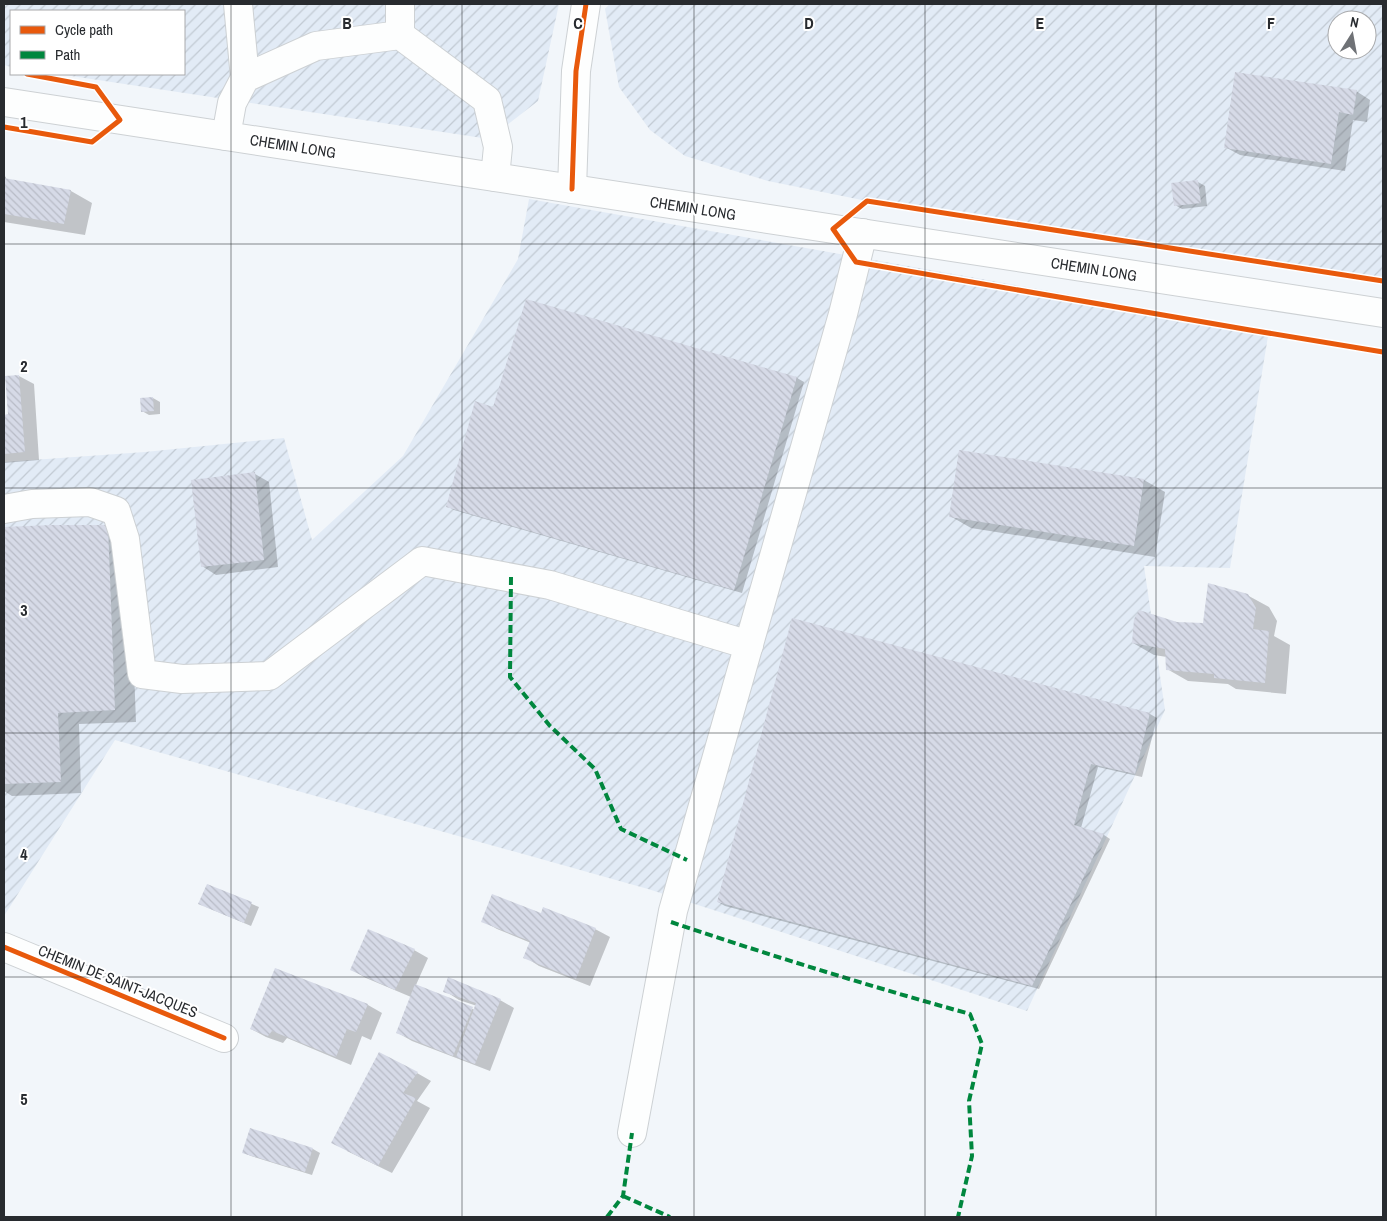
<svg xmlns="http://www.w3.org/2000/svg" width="1387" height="1221" font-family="'Archivo Narrow',sans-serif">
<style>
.industrial{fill:url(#industrial-furrows);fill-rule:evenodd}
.shadow{fill:#0003}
.building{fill:url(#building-back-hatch)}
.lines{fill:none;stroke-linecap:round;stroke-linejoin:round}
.minor-casing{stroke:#cdd1d4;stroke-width:30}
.major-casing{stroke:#cdd1d4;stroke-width:30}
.minor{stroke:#fdfefe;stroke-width:28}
.major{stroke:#fdfefe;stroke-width:28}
.quiet{stroke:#00873e;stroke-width:4;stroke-dasharray:8 4;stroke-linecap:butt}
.cycleway-casing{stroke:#fff;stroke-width:8}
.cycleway{stroke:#e8590c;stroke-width:5}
.grid{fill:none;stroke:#282b2f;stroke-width:1;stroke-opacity:0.55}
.labels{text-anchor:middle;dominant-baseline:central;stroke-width:4;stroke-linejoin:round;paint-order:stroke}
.street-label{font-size:15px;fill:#282b2f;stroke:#fff}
.grid-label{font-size:16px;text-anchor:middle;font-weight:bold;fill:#282b2f;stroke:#fff;stroke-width:4;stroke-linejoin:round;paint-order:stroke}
</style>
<defs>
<pattern id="industrial-furrows" width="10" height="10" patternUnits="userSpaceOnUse" patternTransform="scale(1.25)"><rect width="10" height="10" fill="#e2ebf6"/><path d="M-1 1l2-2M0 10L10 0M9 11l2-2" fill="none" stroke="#c2cad3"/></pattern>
<pattern id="building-back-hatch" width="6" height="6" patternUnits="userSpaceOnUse" patternTransform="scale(1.25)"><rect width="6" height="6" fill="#d6dae7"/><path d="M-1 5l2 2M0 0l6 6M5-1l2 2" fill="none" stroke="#b8bbc6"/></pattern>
</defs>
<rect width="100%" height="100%" fill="#f2f6fa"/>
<g class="industrial">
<polygon points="4,4 559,4 538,101 489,139 58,74 184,74 184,11 11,11 11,67 4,65"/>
<path d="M 610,4 L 1383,4 L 1383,279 L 1136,241 L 959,211 L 867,201 L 768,181 L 685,156 L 650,130 L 619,87 L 605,9 ZM 1337,20 L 1367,20 L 1367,50 L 1337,50 Z"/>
<polygon points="529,199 1269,330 1230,568 1144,566 1165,710 1027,1011 648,889 115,740 4,916 4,462 145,452 284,438 312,540 403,456 518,259"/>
</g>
<g class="shadow">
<polygon points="1356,91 1370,100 1367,122 1353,120 1345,171 1240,155 1225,147"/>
<polygon points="4,176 6,177 6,180 71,191 92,203 85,235 4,222"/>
<polygon points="1198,182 1205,186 1207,206 1182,209 1175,205"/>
<polygon points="527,301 797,378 804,382 742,593 454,510 447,506 494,408"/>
<polygon points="19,376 34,384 39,460 4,463 4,416 9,415 6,377"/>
<polygon points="153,398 160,402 160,414 149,415 142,411"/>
<polygon points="255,474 269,482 278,567 216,575 202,566"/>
<polygon points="1144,480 1165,492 1155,557 971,528 950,516"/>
<polygon points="108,526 129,539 136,722 79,724 81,793 12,796 4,791 4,529"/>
<polygon points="1247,595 1269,607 1277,621 1274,636 1290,645 1286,694 1236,689 1228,684 1188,681 1167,669 1167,657 1154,655 1133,643 1177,623 1204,624"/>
<polygon points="793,619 1150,714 1157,718 1142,777 1098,767 1081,828 1104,835 1110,839 1039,989 725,906 718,902"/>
<polygon points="207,885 259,907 251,926 206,907"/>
<polygon points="542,914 595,929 610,937 590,986 539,966 525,957 531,943 497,929 483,921"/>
<polygon points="414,950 428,958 416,985 475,1010 477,1006 459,1000 445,991 500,1000 514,1008 490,1071 412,1041 398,1033 411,997 366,978 352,970"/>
<polygon points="368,1005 382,1013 371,1040 362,1036 351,1065 287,1038 283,1043 266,1037 251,1029"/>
<polygon points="417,1073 431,1081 417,1101 430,1108 392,1173 347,1151"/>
<polygon points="250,1130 313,1149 320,1153 312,1175 251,1156 244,1153"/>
</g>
<g class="building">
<polygon points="1235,72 1357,90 1353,115 1339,112 1331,164 1224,148"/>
<polygon points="4,178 71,190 64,224 4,214"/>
<polygon points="1198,180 1201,203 1174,206 1171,183"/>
<polygon points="526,299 797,377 734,590 446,507 475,401 493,407"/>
<polygon points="19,375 25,452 4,454 4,415 8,414 5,376"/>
<polygon points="153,397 154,411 141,412 140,398"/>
<polygon points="959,450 1144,479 1134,546 949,517"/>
<polygon points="255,472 264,560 201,567 191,480"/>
<polygon points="52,525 108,525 115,710 58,713 61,782 4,784 4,527"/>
<polygon points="1208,583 1248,594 1256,608 1253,629 1269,631 1265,683 1214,678 1214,674 1166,670 1165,649 1132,643 1134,619 1139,610 1177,622 1203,623"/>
<polygon points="792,618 1150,713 1135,774 1091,764 1074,825 1104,834 1032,986 717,902"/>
<polygon points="207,884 252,902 244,923 198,904"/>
<polygon points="492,894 541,913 543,907 596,928 576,979 523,958 530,941 481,922"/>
<polygon points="368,929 415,949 395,990 350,970"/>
<polygon points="275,968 368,1004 356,1032 347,1029 336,1057 272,1031 268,1036 250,1029"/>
<polygon points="448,977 501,999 475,1064 456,1057 476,1003 443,992"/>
<polygon points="415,984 473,1007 453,1056 396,1033"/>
<polygon points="379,1052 418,1072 403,1093 416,1098 378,1166 331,1143"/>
<polygon points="250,1128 313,1148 305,1172 242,1153"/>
</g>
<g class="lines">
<g class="minor-casing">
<g id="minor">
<polyline points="238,4 245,78"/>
<polyline points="400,4 400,35"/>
<polyline points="226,136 232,103 245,78 316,46 400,35 487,100 498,147 495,177"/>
<polyline points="572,189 576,71 586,4"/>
<polyline points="4,509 32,504 90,502 116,511 125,539 142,674 182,679 269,676 422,561 550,585 749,645"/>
<polyline points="4,947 224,1038"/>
<polyline points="632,1133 673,911 843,314 863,233"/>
</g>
</g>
<g class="major-casing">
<polyline id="major" points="4,102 1383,313"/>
</g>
<use href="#minor" class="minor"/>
<use href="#major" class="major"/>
<g class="quiet">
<polyline points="511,577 510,677 550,726 595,769 621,829 687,860"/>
<path d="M 671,922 C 769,955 869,986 970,1014 L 982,1044 L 969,1101 L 972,1156 L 958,1217"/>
<polyline points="623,1196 670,1217"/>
<polyline points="607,1217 623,1196 632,1133"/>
</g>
<g class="cycleway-casing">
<g id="cycleway">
<polyline points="4,127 92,142 120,120 96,87 27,74"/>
<polyline points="572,189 576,71 586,4"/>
<polyline points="1383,281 867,201 833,229 856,262 1250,330 1383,352"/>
<polyline points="4,947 224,1038"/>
</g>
</g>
<use href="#cycleway" class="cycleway"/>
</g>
<path class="grid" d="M 231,4 L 231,1217M 462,4 L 462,1217M 694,4 L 694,1217M 925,4 L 925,1217M 1156,4 L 1156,1217M 4,244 L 1383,244M 4,488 L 1383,488M 4,733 L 1383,733M 4,977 L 1383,977"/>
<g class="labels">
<g class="street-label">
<text transform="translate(293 146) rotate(9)">CHEMIN LONG</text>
<text transform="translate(693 208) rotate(9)">CHEMIN LONG</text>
<text transform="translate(1094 269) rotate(9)">CHEMIN LONG</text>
<text transform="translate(118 981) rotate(22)">CHEMIN DE SAINT-JACQUES</text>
</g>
</g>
<g class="grid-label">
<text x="347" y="29">B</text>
<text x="578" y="29">C</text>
<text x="809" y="29">D</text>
<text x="1040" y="29">E</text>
<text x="1271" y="29">F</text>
<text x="24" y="128">1</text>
<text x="24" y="372">2</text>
<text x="24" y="616">3</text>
<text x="24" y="860">4</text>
<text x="24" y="1105">5</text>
</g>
<rect width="1387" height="1221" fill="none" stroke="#282b2f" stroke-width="10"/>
<rect x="10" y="10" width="175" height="65" fill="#ffffff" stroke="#a9aaac"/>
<rect x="20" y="26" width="25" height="8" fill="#e8590c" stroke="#a9aaac"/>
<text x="55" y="35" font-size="15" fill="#282b2f">Cycle path</text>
<rect x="20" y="51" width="25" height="8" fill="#00873e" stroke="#a9aaac"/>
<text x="55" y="60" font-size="15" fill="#282b2f">Path</text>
<g transform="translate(1352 35) rotate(11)"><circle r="24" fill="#ffffff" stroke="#a9aaac"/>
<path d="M0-4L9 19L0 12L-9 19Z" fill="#6f7276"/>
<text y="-8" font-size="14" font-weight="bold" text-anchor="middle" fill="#282b2f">N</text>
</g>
</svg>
